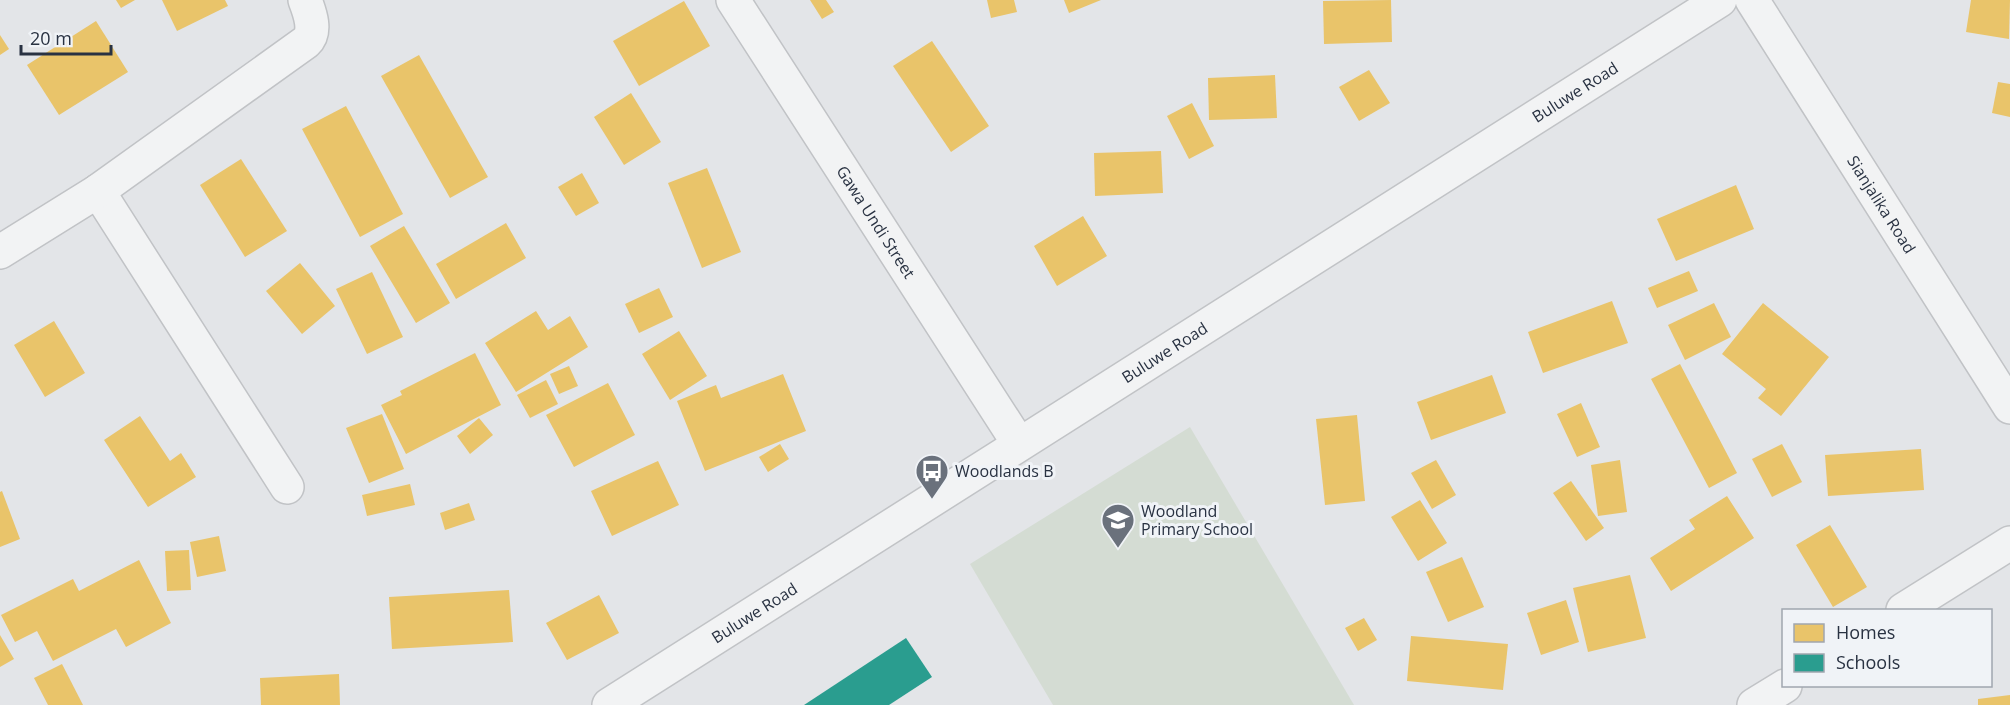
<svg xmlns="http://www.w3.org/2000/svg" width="2010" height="705" font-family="'Open Sans',sans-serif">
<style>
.green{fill:#d4dcd3}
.homes{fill:#e9c46a}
.schools{fill:#2a9d8f}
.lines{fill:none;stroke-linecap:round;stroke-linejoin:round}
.minor-casing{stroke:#c1c3c6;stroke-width:36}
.minor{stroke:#f2f3f4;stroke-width:33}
.labels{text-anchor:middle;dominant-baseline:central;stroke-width:6;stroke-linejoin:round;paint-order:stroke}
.street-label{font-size:16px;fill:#293242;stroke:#f0f3f7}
.poi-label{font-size:16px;fill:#293242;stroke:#f0f3f7;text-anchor:start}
</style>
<rect width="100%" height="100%" fill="#e3e5e8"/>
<polygon class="green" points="1190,427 1354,705 1053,705 970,564"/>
<g class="homes">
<polygon points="116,0 135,0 121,8"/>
<polygon points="162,0 225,0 228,6 177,31"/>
<polygon points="810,0 826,0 834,12 822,19"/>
<polygon points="987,0 1014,0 1017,12 991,18"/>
<polygon points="1064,0 1101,0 1069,13"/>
<polygon points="1391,0 1392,42 1324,44 1323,1"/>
<polygon points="1971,0 2010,0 2009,39 1966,32"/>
<polygon points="684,1 710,46 639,86 613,41"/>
<polygon points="96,21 128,72 59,115 27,65"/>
<polygon points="0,35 9,49 0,55"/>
<polygon points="932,41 989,126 951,152 893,66"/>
<polygon points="419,55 488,177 450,198 381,76"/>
<polygon points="1369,70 1390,103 1359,121 1339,87"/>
<polygon points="1275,75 1277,118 1209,120 1208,78"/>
<polygon points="1998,82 2010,84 2010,117 1992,113"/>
<polygon points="631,93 661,142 624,165 594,117"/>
<polygon points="1192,103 1214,146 1189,159 1167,116"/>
<polygon points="346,106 403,214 360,237 302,129"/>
<polygon points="1161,151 1163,193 1095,196 1094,153"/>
<polygon points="241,159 287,231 245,257 200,185"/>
<polygon points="707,168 741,252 702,268 668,183"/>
<polygon points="582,173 599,203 576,216 558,187"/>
<polygon points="1736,185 1754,229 1676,261 1657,219"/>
<polygon points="1083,216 1107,256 1057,286 1034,246"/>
<polygon points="506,223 526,258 456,299 436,264"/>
<polygon points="404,226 450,303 416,323 370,246"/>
<polygon points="300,263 335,306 302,334 266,291"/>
<polygon points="1689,271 1698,291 1657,308 1648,288"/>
<polygon points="372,272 403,337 367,354 336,289"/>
<polygon points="659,288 673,317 639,333 625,304"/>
<polygon points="1612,301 1628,343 1543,373 1528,332"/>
<polygon points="1714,303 1731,337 1685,360 1668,325"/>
<polygon points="1763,303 1829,357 1781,416 1758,398 1766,389 1722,354"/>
<polygon points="536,311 548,330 570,316 588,347 516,392 485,343"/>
<polygon points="54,321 85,373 45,397 14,345"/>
<polygon points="679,331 707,376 670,400 642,354"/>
<polygon points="475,353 501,405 406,454 381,405 402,395 400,391"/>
<polygon points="1680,364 1737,473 1709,488 1651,379"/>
<polygon points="569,366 578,386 559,394 550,374"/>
<polygon points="783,374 806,431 705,471 677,401 716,385 721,398"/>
<polygon points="1492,375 1506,413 1431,440 1417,402"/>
<polygon points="546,380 558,404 530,418 517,395"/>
<polygon points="608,383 635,435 574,467 546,415"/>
<polygon points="1581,403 1600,447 1577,457 1557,414"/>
<polygon points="382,414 404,469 369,483 346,428"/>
<polygon points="1357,415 1365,501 1325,505 1316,419"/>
<polygon points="140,416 170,461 181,453 196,477 148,507 104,440"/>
<polygon points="479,418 493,435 470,454 457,436"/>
<polygon points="780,444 789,459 768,472 759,457"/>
<polygon points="1782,444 1802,482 1772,497 1752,459"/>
<polygon points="1921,449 1924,490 1828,496 1825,455"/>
<polygon points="1436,460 1456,495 1432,509 1411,473"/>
<polygon points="1620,460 1627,512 1598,516 1591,465"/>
<polygon points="658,461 679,505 612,536 591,491"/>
<polygon points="1571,481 1604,528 1586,541 1553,493"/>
<polygon points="410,484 415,505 367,516 362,495"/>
<polygon points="2,491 20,539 0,547 0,492"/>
<polygon points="1727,496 1754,538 1671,591 1650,558 1695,529 1689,520"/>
<polygon points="1420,500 1447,543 1418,561 1391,517"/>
<polygon points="469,503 475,520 445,530 440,513"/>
<polygon points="1830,525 1867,587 1833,607 1796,545"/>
<polygon points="219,536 226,571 197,577 190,542"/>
<polygon points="189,550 191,590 167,591 165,551"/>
<polygon points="1462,557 1484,607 1448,622 1426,572"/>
<polygon points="139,560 171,623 126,647 116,629 53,661 37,631 15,642 1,615 73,579 79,591"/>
<polygon points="1630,575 1646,638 1588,652 1573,588"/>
<polygon points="509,590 513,642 392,649 389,597"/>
<polygon points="599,595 619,633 567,660 546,623"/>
<polygon points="1566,600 1579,642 1541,655 1527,613"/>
<polygon points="1364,618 1377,640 1358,651 1345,628"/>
<polygon points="0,635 14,659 0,667"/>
<polygon points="1411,636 1508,644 1503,690 1407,681"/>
<polygon points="62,664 83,705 48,705 34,678"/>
<polygon points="339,674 340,705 261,705 260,678"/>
<polygon points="2010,695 2010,705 1978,705 1978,699"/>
</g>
<polygon class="schools" points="906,638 932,677 889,705 804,705"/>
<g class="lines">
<g class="minor-casing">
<g id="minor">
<path id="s1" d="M 733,0 L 1019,444"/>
<path id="s2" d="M 1752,0 L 2010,407"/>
<polyline points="98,191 287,487"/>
<path d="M 0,252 L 98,191 L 306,42 C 317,32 310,13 305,0"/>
<polyline points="1903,610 2010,543"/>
<path id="s3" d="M 609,705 L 1720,0"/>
<polyline points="1754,705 1785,686"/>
</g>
</g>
<use href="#minor" class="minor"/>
</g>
<defs>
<g id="bus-pin" transform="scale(1.725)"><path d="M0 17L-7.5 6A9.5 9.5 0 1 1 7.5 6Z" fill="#6a717c" stroke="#f0f3f7"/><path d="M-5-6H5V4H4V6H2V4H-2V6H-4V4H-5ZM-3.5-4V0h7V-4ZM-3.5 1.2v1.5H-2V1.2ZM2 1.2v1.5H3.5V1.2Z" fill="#fff"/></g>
<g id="school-pin" transform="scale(1.725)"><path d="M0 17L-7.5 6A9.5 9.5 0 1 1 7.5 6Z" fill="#6a717c" stroke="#f0f3f7"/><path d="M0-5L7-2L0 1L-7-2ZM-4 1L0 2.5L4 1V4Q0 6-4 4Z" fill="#fff"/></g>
</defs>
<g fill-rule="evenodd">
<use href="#bus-pin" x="932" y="471"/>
<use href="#school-pin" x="1118" y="520"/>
</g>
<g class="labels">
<g class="street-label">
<text stroke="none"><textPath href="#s3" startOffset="1144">Buluwe Road</textPath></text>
<text stroke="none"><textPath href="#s2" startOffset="242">Sianjalika Road</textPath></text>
<text stroke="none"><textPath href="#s1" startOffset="264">Gawa Undi Street</textPath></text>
<text stroke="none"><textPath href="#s3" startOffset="658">Buluwe Road</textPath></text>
<text stroke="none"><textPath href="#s3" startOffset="172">Buluwe Road</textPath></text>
</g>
<g class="poi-label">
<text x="955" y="471">Woodlands B</text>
<text x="1141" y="511">Woodland<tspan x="1141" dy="18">Primary School</tspan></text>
</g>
</g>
<rect x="1782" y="609" width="210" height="78" fill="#f0f3f7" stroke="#a0a6af" stroke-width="1.5"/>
<rect x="1794" y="624" width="30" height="18" fill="#e9c46a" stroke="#a0a6af" stroke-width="1.5"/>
<text x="1836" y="639" font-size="18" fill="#293242">Homes</text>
<rect x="1794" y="654" width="30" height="18" fill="#2a9d8f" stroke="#a0a6af" stroke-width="1.5"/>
<text x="1836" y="669" font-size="18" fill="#293242">Schools</text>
<path d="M21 45v9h90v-9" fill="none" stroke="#293242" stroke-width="3"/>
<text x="30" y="45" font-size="18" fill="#293242" stroke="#f0f3f7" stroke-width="4.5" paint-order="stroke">20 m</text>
</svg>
